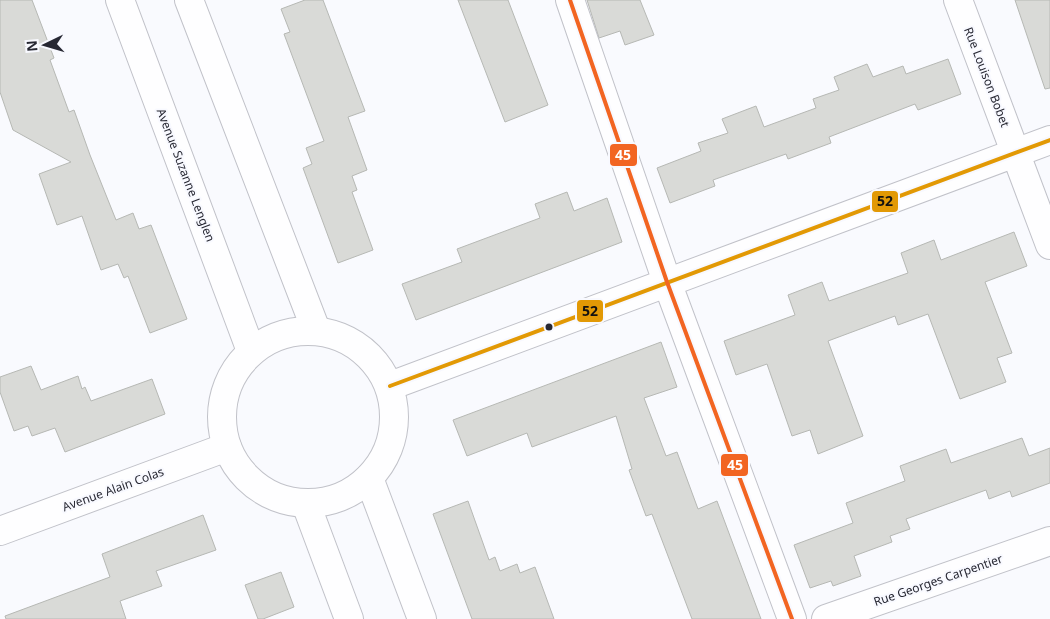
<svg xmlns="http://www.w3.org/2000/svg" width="1050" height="619" font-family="'Noto Sans',sans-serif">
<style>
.building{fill:#d9dad7;stroke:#b6b8b4}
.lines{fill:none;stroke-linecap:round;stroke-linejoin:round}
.minor-casing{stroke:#c1c2c9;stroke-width:30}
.tertiary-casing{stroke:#c1c2c9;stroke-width:30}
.minor{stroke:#fefeff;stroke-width:28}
.tertiary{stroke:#fefeff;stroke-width:28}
.bus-1-casing{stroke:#f8f9ff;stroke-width:8}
.bus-2-casing{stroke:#f8f9ff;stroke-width:8}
.bus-1{stroke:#e29905;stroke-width:4}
.bus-2{stroke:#f26522;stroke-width:4}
.bus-dot{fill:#272833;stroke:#f8f9ff;stroke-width:2}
.labels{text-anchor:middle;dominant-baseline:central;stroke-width:4;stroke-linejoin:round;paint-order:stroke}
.street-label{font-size:12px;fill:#272833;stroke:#f8f9ff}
.line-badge{stroke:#f8f9ff;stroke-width:2}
.badge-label{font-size:14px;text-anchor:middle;font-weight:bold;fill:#fff}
.pale-badge-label{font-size:14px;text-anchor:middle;font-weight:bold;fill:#111}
</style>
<rect width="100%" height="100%" fill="#f9fafe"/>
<g class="building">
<polygon points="0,0 32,0 54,58 50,60 69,112 74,110 90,155 116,220 133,213 139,229 151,225 187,319 150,333 128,276 124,278 118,264 101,270 82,216 57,225 39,174 71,162 13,130 0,92"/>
<polygon points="305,0 323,0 365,111 348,117 367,170 352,176 357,190 352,192 373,250 338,263 303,168 312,164 306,148 324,141 284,34 290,32 281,9"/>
<polygon points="458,0 508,0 548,105 505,122"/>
<polygon points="587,0 640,0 654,35 625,45 620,31 599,38"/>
<polygon points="1015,0 1050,0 1050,88 1045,89"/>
<polygon points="948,59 961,94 918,110 915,104 829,137 831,143 788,159 786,154 713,180 715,186 670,203 657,168 701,151 698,143 728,133 722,119 756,106 764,127 816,108 813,99 839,90 834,77 867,64 873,77 903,66 906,74"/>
<polygon points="567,192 574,211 607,198 622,242 416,320 402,284 462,262 457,249 540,218 535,204"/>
<polygon points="1014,232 1027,266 985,282 1012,353 997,358 1006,382 960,399 928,314 898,325 895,316 828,341 863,436 818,454 810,430 792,436 767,364 736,375 724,341 795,315 788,295 822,282 829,301 908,273 901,253 934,240 941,260"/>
<polygon points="661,342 677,387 644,398 666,456 677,452 698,509 717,501 761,619 692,619 652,514 646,516 629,470 632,469 616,416 532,447 527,433 467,456 453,420"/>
<polygon points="31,366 41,390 78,376 82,389 85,387 91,401 152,379 165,414 65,452 55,428 32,436 28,426 14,431 0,392 0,377"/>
<polygon points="1022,438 1029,456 1050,448 1050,483 1012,497 1010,491 989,499 986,490 906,519 910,529 890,536 892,542 854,556 861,576 833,586 831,581 810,588 794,545 853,523 846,503 905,481 900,466 946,449 951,463"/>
<polygon points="468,501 489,560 495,557 500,571 517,564 520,573 535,567 554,619 472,619 433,514"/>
<polygon points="203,515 216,550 156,571 162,586 120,601 126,619 6,619 5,616 110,577 102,554"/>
<polygon points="281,572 294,607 263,619 258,619 245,585"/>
</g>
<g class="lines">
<g class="minor-casing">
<g id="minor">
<polyline points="120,0 251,351"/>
<polyline points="189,0 316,330"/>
<polyline points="570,0 667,282 792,619"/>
<polyline points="958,0 1050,245"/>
<polyline points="369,478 422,619"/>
<polyline points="306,504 349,619"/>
<polyline points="826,619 1050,541"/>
</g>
</g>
<g class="tertiary-casing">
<g id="tertiary">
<circle cx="308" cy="417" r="86"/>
<polyline points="390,386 1050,140"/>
<polyline points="0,531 227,447"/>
</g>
</g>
<use href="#minor" class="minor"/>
<use href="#tertiary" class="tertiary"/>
<g class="bus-1-casing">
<polyline id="bus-1" points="390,386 1050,140"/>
</g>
<g class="bus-2-casing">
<polyline id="bus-2" points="570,0 667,282 792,619"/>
</g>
<use href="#bus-1" class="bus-1"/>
<use href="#bus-2" class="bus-2"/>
</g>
<circle class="bus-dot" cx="549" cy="327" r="4.5"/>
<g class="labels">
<g class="street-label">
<text transform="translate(987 77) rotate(69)">Rue Louison Bobet</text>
<text transform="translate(186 175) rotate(69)">Avenue Suzanne Lenglen</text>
<text transform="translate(113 489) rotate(-20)">Avenue Alain Colas</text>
<text transform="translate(938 580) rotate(-19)">Rue Georges Carpentier</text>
</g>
</g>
<g class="line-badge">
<rect x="609" y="143" width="29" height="24" rx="5" fill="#f26522"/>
<rect x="871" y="190" width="28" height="23" rx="5" fill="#e29905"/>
<rect x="576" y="299" width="28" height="24" rx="5" fill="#e29905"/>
<rect x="720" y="453" width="29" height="24" rx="5" fill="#f26522"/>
</g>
<g class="badge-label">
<text x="623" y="160">45</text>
<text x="735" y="470">45</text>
</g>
<g class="pale-badge-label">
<text x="885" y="206">52</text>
<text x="590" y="316">52</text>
</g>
<g transform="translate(45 45) rotate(265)" stroke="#f8f9ff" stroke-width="4" paint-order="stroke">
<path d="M0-4L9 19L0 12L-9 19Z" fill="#272833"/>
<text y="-8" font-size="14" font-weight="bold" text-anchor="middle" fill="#272833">N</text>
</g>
</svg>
